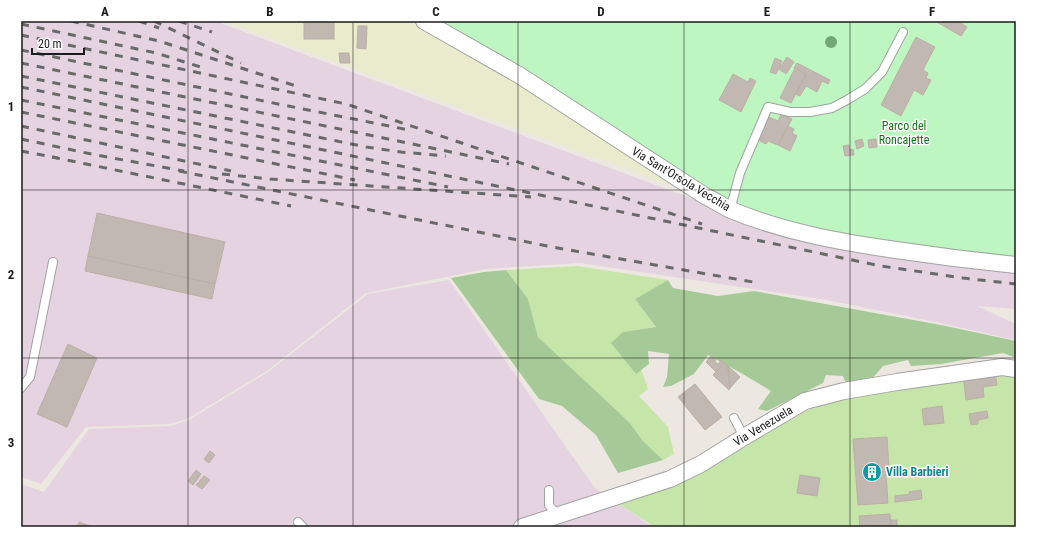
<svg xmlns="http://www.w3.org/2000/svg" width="1037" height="548" font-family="'Roboto Condensed',sans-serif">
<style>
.industrial{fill:#e5d3e2}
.farmland{fill:#e9ebcc}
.grass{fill:#c6e5a8}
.forest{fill:#a6ca97}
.park{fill:#bef6c2}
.building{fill:#c0b8b1;stroke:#bdafa4}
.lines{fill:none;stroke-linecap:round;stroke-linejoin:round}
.lane-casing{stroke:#a2a2a2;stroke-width:10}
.street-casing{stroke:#a2a2a2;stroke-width:18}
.lane{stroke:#fff;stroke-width:8}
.street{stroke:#fff;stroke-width:16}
.rail{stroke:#696969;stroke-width:3;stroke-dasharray:8 8;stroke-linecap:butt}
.tree{fill:#73a872}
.grid{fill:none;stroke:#1b1b1b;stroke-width:1;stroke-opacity:0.55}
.labels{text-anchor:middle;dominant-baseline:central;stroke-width:3;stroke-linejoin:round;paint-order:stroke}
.park-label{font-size:12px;fill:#107318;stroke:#fff}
.street-label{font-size:12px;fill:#1b1b1b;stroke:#fff}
.culture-label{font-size:12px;font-weight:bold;fill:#0d838f;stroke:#fff;text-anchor:start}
.neatline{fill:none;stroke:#1b1b1b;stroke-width:1.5}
.grid-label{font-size:13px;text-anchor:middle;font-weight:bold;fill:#1b1b1b}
</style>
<rect width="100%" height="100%" fill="#ece8e1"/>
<g class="industrial">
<polygon points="21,21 215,21 793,236 1016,266 1016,309 977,306 1016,324 1016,340 940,323 827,300 580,263 486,269 366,293 267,371 187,419 170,424 86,427 41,484 21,477"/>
<polygon points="449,280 594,487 653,527 21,527 21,484 44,492 89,429 171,426 189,420 268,372 368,294"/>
</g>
<polygon class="farmland" points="224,21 407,21 514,76 689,192"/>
<g class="grass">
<polygon points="577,266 668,280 635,299 656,327 623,332 635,374 641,369 648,389 639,396 668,427 674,454 663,460 643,441 629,422 538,337 528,299 506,270"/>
<polygon points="1000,375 1016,377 1016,527 655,527 619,504 675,484 740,450 799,413 842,399"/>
</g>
<g class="forest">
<polygon points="506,270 528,299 538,337 629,422 643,441 663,460 618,473 596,435 562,406 539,399 451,278 484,272"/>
<polygon points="668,280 673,288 718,296 754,291 941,325 1016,341 1016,358 1003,353 941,364 911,366 908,360 883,366 871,380 846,384 843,376 826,375 823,383 767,411 758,409 771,391 741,373 708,355 694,374 671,386 663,387 667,377 669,354 648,351 649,364 636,374 611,343 623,332 656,327 635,299"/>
</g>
<polygon class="park" points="434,21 1016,21 1016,260 792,227 709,191"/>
<g class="building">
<rect x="304" y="21" width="30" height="18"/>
<polygon points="935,21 960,21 959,22 967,27 961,36"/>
<polygon points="358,26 367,26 366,49 357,48"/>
<polygon points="916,37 935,47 923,70 928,73 926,78 931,80 923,95 914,90 901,116 881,105"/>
<polygon points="339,53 349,53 350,63 340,63"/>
<polygon points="787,57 794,62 786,74 779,69"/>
<polygon points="775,58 782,61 776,74 770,72"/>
<polygon points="797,63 830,80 828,84 822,81 817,92 806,86 800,96 795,94 806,74 794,68"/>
<polygon points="795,68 806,74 791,103 780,98"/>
<polygon points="733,74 748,82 750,78 756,81 741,112 719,100"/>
<polygon points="781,114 792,119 778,145 768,141 766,144 758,140 769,117 778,121"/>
<polygon points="788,126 794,129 792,133 797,136 790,151 778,145"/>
<polygon points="862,139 864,146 857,149 855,141"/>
<polygon points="876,139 877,147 869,148 868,140"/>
<polygon points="849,145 850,150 853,149 854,155 845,156 843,146"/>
<polygon points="97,213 225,242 215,284 88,256"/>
<polygon points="88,256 215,284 212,299 85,271"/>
<polygon points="68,344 97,358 67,427 37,414"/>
<polygon points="711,356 716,360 714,361 718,364 721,360 724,363 716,372 706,362"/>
<polygon points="724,363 728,366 730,388 729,390 713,375"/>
<polygon points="728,366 740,377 730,388"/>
<polygon points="995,371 997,385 983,387 984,397 966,400 963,375"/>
<polygon points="695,384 722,417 705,430 678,397"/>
<polygon points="942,406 944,423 924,425 922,409"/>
<polygon points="987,411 988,418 978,420 978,424 971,425 969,414"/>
<polygon points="887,437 889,469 889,474 886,475 888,503 858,505 853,439"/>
<polygon points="210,451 215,455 209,463 204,459"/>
<polygon points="196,470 201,474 193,485 188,481"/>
<polygon points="800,475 820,478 817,496 797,493"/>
<polygon points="204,476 210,480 202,489 196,485"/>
<polygon points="921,490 922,499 895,502 895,496 910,494 909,492"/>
<polygon points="890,514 891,527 860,527 859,516"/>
<rect x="891" y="520" width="6" height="7"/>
<polygon points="79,522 93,527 77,527"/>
</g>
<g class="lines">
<g class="lane-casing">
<g id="lane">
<polyline points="730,210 740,173 768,107 790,112 810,112 832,108 847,100 865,89 882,72 903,32"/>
<polyline points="21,388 30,377 53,262"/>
<polyline points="734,418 744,437"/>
<polyline points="549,490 549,505 557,515"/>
<polyline points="298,522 303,527"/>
</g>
</g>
<g class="street-casing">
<g id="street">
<path d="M 424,21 L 519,75 L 705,196 C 714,200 722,206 731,210 C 784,232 840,242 896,250 C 936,256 976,261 1016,265"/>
<polyline points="522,527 670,479 701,464 744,437 805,401 844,391 897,382 1002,367 1016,369"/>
</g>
</g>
<use href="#lane" class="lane"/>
<use href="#street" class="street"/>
<g class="rail">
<polyline points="71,21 159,41 299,87"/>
<polyline points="139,21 159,28"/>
<polyline points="154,21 241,63"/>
<polyline points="179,21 212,32"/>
<polyline points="21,24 156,53 207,69"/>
<polyline points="21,35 346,104 702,224"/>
<polyline points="21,50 278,104 409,130"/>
<polyline points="21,63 509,164"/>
<polyline points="21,76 366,147 401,152 446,156"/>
<polyline points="21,87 881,266 963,278 1016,284"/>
<polyline points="21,100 448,187"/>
<polyline points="21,112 355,180"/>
<polyline points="21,126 231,171"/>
<polyline points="21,139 96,155 184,171"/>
<polyline points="21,151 58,158"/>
<polyline points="52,157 291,206"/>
<polyline points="179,171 552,247 753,282"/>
<polyline points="222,174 270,179 531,197"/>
</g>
</g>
<circle class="tree" cx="831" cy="42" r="6"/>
<path class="grid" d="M 188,21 L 188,527M 353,21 L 353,527M 518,21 L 518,527M 684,21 L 684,527M 850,21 L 850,527M 21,190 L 1016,190M 21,358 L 1016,358"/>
<defs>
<g id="building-disc" transform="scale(1)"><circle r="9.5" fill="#0f9aa8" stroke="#fff"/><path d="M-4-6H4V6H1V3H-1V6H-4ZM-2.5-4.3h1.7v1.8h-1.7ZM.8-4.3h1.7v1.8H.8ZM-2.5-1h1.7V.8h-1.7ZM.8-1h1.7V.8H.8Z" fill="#fff"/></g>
</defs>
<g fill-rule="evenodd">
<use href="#building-disc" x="872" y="472"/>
</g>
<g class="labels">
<g class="park-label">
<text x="904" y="126">Parco del<tspan x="904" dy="14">Roncajette</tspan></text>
</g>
<g class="street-label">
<text transform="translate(681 179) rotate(31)">Via Sant'Orsola Vecchia</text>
<text transform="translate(763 426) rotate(-31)">Via Venezuela</text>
</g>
<g class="culture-label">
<text x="886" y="472">Villa Barbieri</text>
</g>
</g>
<rect width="1037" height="548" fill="none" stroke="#ffffff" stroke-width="44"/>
<path d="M32 48v6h52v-6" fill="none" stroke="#1b1b1b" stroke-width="2"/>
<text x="38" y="48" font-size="12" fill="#1b1b1b" stroke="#ffffff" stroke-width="3" paint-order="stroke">20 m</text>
<rect x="22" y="22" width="993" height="504" class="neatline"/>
<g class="grid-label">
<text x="105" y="16">A</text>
<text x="270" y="16">B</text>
<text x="436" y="16">C</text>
<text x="601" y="16">D</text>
<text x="767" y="16">E</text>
<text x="932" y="16">F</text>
<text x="11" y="111">1</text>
<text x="11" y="279">2</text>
<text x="11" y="447">3</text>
</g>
</svg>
